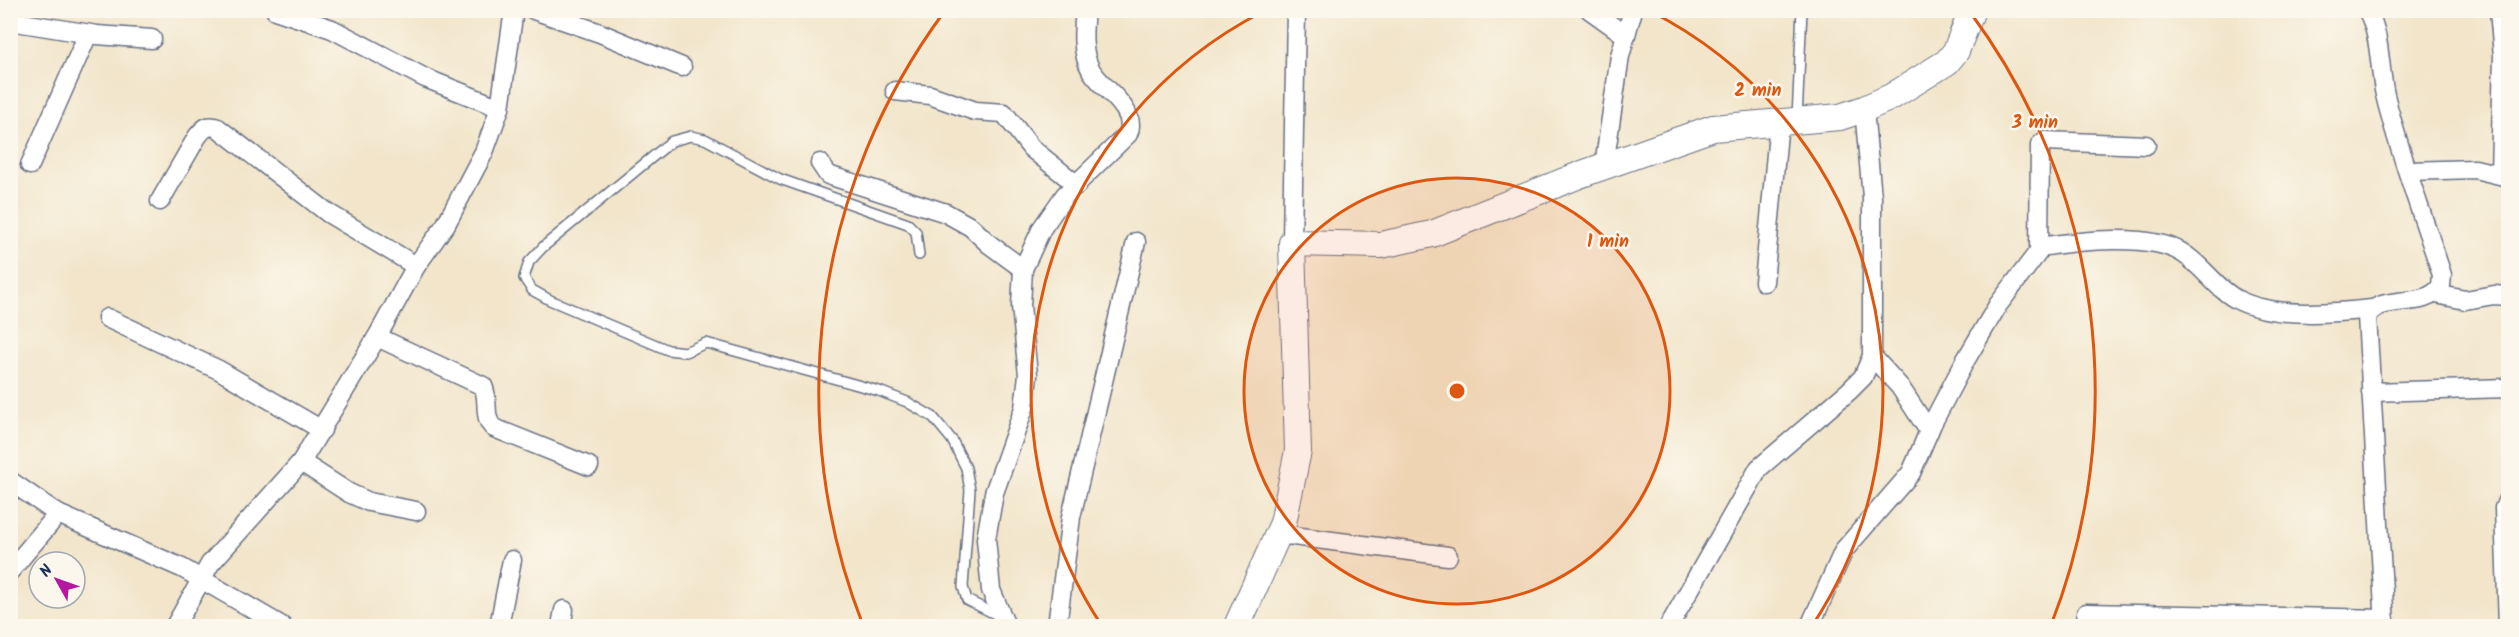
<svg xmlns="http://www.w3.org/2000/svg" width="2519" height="637" font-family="Kalam,sans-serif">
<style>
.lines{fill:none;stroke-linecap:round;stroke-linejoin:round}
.lane-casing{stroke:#666f84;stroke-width:12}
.street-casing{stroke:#666f84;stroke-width:21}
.secondary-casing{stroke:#666f84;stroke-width:28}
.lane{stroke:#fff;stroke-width:9}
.street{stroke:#fff;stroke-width:18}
.secondary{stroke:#fff;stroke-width:26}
.ring{fill:none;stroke:#de5710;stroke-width:3}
.centre{fill:#de5710;stroke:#fbf7ec;stroke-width:3}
.ring-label{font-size:18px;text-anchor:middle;font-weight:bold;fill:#de5710;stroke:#fbf7ec;stroke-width:5;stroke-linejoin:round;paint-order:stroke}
</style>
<rect width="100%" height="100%" fill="#fbf7ec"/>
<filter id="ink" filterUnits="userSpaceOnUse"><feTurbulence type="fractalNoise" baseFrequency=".0167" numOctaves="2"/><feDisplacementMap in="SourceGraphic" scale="12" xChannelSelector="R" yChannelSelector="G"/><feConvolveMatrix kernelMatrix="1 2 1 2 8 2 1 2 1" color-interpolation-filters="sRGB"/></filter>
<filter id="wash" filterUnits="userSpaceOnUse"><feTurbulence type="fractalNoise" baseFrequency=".008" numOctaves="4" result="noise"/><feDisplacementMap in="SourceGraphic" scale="24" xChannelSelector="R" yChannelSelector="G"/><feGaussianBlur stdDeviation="1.35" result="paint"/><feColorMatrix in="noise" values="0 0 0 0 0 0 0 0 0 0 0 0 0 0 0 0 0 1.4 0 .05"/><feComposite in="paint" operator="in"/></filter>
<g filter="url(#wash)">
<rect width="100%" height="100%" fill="#f2e5ca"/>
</g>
<g filter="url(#ink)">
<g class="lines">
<g class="lane-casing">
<g id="lane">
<polyline points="1797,119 1802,10"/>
<polyline points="919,255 916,232 908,224 780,179 705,139 691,136 672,141 543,247 529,262 524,278 532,290 550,300 668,350 685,352 706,343 879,391 907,402 933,417 952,440 966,468 970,490 963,587 967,600 1001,617"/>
</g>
</g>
<g class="street-casing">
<g id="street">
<polyline points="275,10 332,29 425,78 500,108"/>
<polyline points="534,10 600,33 682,67"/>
<polyline points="1590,10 1625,35"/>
<path d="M 2367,10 C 2381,34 2379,69 2385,95 C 2400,156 2423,216 2442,275 L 2441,286 C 2424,311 2383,292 2367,316 L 2385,626"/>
<polyline points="2499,10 2503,56 2500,174"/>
<polyline points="10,21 97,35 152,39"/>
<polyline points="895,91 930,95 975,111 1004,113 1031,148 1077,185"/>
<polyline points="820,163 828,175 946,213 971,227 989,244 1023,269"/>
<polyline points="30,165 88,34"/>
<polyline points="1604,166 1620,56 1633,10"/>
<polyline points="2408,171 2475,169 2508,177"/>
<path d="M 160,201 L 197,137 C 204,128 207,124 218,128 L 328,213 L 416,266"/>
<polyline points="1292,243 1296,10"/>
<path d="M 2040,247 C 2077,241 2153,232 2184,254 C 2204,267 2218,291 2240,301 C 2276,318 2334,313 2372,309"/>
<polyline points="1764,282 1779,122"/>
<polyline points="2436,294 2465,300 2494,295 2508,296"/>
<polyline points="107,318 219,370 322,430"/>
<path d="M 377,337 L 483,386 C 490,400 482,418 494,428 L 589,466"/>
<polyline points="1872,356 1900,387 1929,431"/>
<polyline points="2371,392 2508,388"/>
<polyline points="301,462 349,493 369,502 416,511"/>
<polyline points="10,481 58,514 182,568 282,626"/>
<polyline points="1278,534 1448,556"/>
<polyline points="10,571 58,514"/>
<polyline points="2086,613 2385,619"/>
<polyline points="175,626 210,564 301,462 377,337 416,266 446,224 484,152 500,108 514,10"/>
<polyline points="499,626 512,560"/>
<polyline points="561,626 564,610"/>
<path d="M 1006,626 L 991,590 L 986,539 L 994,493 L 1024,408 L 1028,375 L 1021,306 L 1023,269 L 1042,228 L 1065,195 L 1128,134 C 1139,110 1102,89 1091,70 C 1081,53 1083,30 1085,10"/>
<polyline points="1057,626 1071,517 1136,242"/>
<polyline points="1669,626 1759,468 1849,391 1863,377 1872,356 1872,197 1864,109"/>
<polyline points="1810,626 1844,550 1911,473 1932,424 1965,361 1998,305 2039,251 2040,145 2045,141 2146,145"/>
<polyline points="2508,626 2504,508 2508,499"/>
</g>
</g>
<g class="secondary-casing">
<polyline id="secondary" points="1237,626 1283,523 1298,451 1292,243 1381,245 1432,234 1582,174 1713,128 1840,117 1864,109 1891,97 1947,62 1956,51 1972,10"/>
</g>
<use href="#lane" class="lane"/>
<use href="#street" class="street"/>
<use href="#secondary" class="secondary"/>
</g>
</g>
<circle cx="1457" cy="391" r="213" fill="#de5710" fill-opacity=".12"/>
<g class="ring">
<circle cx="1457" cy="391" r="213"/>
<path d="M1102 626A426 426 0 0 1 1264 11M1650 11A426 426 0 0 1 1812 626"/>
<path d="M863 625A638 638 0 0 1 944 12M1970 12A638 638 0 0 1 2051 625"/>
</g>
<circle cx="1457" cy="391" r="9" class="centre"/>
<g class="ring-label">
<text x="1758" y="96">2 min</text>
<text x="2035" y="128">3 min</text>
<text x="1608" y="247">1 min</text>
</g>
<rect width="2519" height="637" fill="none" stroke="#fbf7ec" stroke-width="36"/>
<g transform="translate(57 580) rotate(310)"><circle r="28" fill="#fbf7ec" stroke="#a1a7b3" stroke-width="1.5"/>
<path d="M0-4.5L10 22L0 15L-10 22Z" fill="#b5179e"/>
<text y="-9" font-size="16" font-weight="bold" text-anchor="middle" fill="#1b2f5e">N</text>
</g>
</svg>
